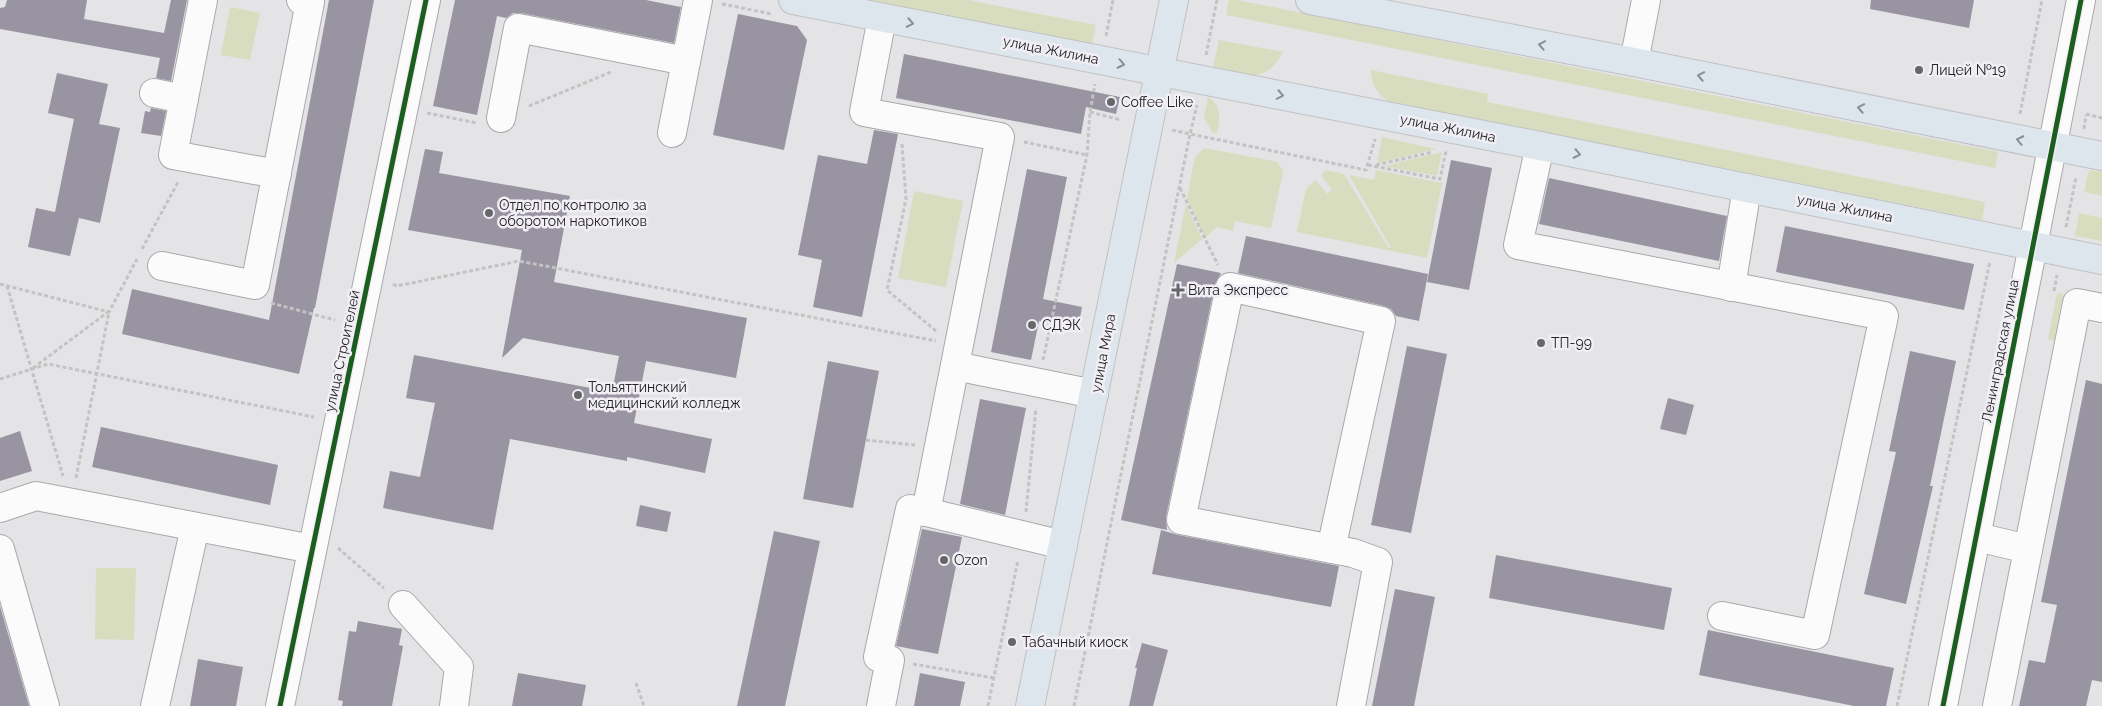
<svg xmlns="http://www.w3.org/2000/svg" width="2102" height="706" font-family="Raleway,sans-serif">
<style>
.green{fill:#d9ddbf}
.building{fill:#9994a1}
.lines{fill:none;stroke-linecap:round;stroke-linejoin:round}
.minor-casing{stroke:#a9a9ab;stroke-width:30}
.major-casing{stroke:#c1c0c2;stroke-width:30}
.path{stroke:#c4c3c4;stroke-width:3;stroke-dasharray:4 2.5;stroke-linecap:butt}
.minor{stroke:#fbfbfb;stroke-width:28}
.major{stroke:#dde6ec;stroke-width:28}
.cycleway-casing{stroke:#f1eff5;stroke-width:8}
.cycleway{stroke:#1b5e20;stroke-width:5}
.oneway{stroke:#898e92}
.poi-dot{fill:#676668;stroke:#f1eff5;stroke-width:2}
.labels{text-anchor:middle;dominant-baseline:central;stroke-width:5;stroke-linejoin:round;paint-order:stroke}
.street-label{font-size:14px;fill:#232224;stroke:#f1eff5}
.poi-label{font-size:14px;fill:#232224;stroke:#f1eff5;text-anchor:start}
</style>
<rect width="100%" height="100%" fill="#e4e3e6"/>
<g class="green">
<polygon points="865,0 968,0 1096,25 1092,44"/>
<polygon points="1229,0 1237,0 1998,152 1995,168 1226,15"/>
<polygon points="230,7 260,13 250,60 221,55"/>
<path d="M 1219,40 L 1283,52 C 1265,86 1245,74 1213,68 Z"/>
<path d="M 1371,70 L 1488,94 L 1487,102 L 1985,202 L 1982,220 L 1389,102 C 1377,93 1372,86 1371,70 Z"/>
<path d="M 1208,97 C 1222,106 1220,118 1217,133 L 1212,132 L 1204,118 Z"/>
<polygon points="1382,137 1436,149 1377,163"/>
<polygon points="1204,148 1278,162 1283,172 1271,228 1235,221 1233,231 1217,227 1205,238 1187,198 1195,157"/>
<polygon points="1442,152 1437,176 1384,166"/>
<polygon points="1326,170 1344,174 1388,247 1391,248 1349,175 1374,180 1376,170 1442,183 1427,258 1297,232 1306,189 1316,180 1327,194 1332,190 1321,175"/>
<polygon points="2089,170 2102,172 2102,196 2084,192"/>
<polygon points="914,191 963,201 946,287 898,278"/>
<polygon points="1186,204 1202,239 1174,263"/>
<polygon points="2079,213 2102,218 2102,241 2075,236"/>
<polygon points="2057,293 2063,294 2054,341 2048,339"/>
<polygon points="96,568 136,568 134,640 95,639"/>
</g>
<g class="building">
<polygon points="7,0 87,0 84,19 164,33 171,0 187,0 171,81 156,78 160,58 0,29 0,8 5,7"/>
<polygon points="329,0 374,0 315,308 314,308 299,374 122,334 132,289 269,320"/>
<polygon points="455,0 646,0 681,7 674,43 521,13 513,13 506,18 497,16 477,115 433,106"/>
<polygon points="1871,0 1974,0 1969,28 1870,9"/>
<polygon points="738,14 797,26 807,40 784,150 713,135"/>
<polygon points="904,54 1120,97 1116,114 1086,107 1081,134 896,98"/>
<polygon points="57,73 108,84 99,124 120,128 100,223 79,218 70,256 28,247 36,208 55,212 74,119 48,113"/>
<polygon points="151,108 166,111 161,136 141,133 145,111 150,112"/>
<polygon points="874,130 898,134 862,317 813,307 822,260 798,255 818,155 867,164"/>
<polygon points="425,149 443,152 439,173 570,196 554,282 747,318 736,378 646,361 634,423 712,439 705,473 627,457 627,461 510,439 493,530 383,508 390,471 420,477 435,403 406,398 414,355 612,392 619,356 523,338 502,358 522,250 408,230"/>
<polygon points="1451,160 1492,168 1469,290 1427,282"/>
<polygon points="1027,169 1067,177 1043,299 1082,307 1078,328 1039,321 1031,360 991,352"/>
<polygon points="1549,178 1727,216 1719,261 1539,224"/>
<polygon points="1785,226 1974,264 1964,310 1776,272"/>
<polygon points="1246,236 1428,274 1419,321 1396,316 1391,309 1384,306 1238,273"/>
<polygon points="1177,264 1221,273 1215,284 1166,517 1167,530 1121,520"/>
<polygon points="1407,346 1447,354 1411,533 1371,525"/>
<polygon points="1910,351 1956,361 1930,486 1933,486 1906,604 1864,594 1896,452 1889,451"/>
<polygon points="828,361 879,371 853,508 803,499"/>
<polygon points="2086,380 2102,384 2102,682 2092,680 2086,706 2019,706 2029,660 2045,663 2057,605 2041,602"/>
<polygon points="1668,398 1694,405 1686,435 1660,429"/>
<polygon points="980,399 1026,408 1005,515 960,504"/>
<polygon points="101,427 278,465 270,505 92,467"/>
<polygon points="20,431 32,471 0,481 0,438"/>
<polygon points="640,505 671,512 667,532 636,526"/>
<polygon points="922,529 962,537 938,654 896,646"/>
<polygon points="1161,530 1178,535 1339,566 1331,607 1152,574"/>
<polygon points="774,531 820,541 785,706 737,706"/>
<polygon points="1496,555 1672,588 1664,630 1489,598"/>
<polygon points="1395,589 1435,597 1414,706 1372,706"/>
<polygon points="0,606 29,706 0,706"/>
<polygon points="358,621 402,629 399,645 403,646 392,706 342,706 343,701 338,700 349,631 356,632"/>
<polygon points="1708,630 1894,668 1886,706 1854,706 1699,675"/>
<polygon points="1142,643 1168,650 1153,706 1129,706 1137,668 1135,668"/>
<polygon points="198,659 243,667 236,706 190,706"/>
<polygon points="518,673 586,685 582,706 512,706"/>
<polygon points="920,673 965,682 960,706 914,706"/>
</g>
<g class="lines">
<g class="minor-casing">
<g id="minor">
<polyline points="203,0 173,155 277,174"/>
<polyline points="1634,62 1646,0"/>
<polyline points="154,93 184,99"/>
<polyline points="501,118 518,28 686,61"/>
<polyline points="672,133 698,0"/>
<polyline points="1540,146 1518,245 1884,316 1815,635 1722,616"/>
<polyline points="162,266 255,285 310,2 301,0"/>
<polyline points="1731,287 1747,188"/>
<polyline points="955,366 1094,394"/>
<polyline points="0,508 36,496 312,549"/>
<polyline points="926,512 1063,545"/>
<polyline points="1977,537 2028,549"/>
<polyline points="0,549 45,706"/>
<polyline points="1331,549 1381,321 1230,287 1181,520 1353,553 1378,562 1351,706"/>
<polyline points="403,605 459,667 454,706"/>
<polyline points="155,706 195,527"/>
<polyline points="280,706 426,0"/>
<polyline points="881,706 890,660 878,657 910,509 926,512 1000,137 864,112 882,18"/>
<polyline points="1943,706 2081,0"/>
<polyline points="1997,706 2077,303 2102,308"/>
</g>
</g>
<g class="major-casing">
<g id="major">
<polyline points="793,0 1540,146 2102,260"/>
<polyline points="1310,0 1634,62 2102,156"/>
<polyline points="1030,706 1174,0"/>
</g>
</g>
<g class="path">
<polyline points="722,4 772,14"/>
<polyline points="1106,36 1113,0"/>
<polyline points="1206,55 1217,0"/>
<polyline points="529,106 611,72"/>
<polyline points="1090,112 1121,120"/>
<polyline points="427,113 477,123"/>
<polyline points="2020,114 2042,0"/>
<polyline points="2086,114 2102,118"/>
<polyline points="2084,129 2086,115"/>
<polyline points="1172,130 1190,134 1197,105"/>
<polyline points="1024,142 1087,155"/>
<polyline points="902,144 906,199 887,290 936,331"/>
<polyline points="1368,165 1440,179 1446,151"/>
<polyline points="1376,165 1433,152"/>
<polyline points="1180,188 1218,265"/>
<polyline points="2066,227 2076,177"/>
<polyline points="142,249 178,182"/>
<polyline points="0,284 109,312 137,259"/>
<polyline points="393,284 397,286 519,261 936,341"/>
<polyline points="7,286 63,476"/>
<polyline points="2054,291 2057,275"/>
<polyline points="271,303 335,320"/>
<polyline points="1043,360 1087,155 1090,112 1095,84"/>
<polyline points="33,368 108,312"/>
<polyline points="0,379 48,364 314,417"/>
<polyline points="866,440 915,445"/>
<polyline points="76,478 109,312"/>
<polyline points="1026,512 1036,408"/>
<polyline points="338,548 384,588"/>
<polyline points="913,664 994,678"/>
<polyline points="636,683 644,706"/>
<polyline points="988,706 1018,560"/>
<polyline points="1074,706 1190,134 1366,170 1375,139"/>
<polyline points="1897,706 1990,261"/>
</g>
<use href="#minor" class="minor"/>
<use href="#major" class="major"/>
<g class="cycleway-casing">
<g id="cycleway">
<polyline points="280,706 426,0"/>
<polyline points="1943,706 2081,0"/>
</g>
</g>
<use href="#cycleway" class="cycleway"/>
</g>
<defs><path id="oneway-chevron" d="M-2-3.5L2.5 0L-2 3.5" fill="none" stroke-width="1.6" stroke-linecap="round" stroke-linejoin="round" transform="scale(1.25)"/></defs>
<g class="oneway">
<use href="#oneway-chevron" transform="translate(910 23) rotate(11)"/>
<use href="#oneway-chevron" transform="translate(1542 45) rotate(-169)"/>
<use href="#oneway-chevron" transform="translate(1121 64) rotate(12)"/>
<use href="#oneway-chevron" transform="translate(1701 76) rotate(-169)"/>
<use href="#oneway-chevron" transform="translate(1280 95) rotate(11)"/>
<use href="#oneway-chevron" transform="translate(1861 108) rotate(-169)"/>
<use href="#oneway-chevron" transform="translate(2020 140) rotate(-168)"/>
<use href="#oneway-chevron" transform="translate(1577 154) rotate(12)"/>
</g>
<g class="poi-dot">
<circle cx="1919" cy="70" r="5"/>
<circle cx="1111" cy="102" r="5"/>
<circle cx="489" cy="213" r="5"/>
<path d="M1175.5 282.5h5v5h5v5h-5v5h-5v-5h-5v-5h5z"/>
<circle cx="1032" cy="325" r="5"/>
<circle cx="1541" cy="343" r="5"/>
<circle cx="578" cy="395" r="5"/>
<circle cx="944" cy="560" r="5"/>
<circle cx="1012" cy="642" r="5"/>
</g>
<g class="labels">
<g class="street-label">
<text transform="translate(1051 50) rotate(11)">улица Жилина</text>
<text transform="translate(1448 128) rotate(11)">улица Жилина</text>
<text transform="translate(1845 208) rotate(11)">улица Жилина</text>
<text transform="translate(342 351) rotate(-78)">улица Строителей</text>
<text transform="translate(2000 351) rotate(-79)">Ленинградская улица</text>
<text transform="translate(1103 353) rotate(-79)">улица Мира</text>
</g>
<g class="poi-label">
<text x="1929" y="70">Лицей №19</text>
<text x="1121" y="102">Coffee Like</text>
<text x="499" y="205">Отдел по контролю за<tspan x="499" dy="16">оборотом наркотиков</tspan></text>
<text x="1188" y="290">Вита Экспресс</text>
<text x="1042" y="325">СДЭК</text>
<text x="1551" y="343">ТП-99</text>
<text x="588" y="387">Тольяттинский<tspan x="588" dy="16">медицинский колледж</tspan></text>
<text x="954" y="560">Ozon</text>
<text x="1022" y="642">Табачный киоск</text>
</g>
</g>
</svg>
